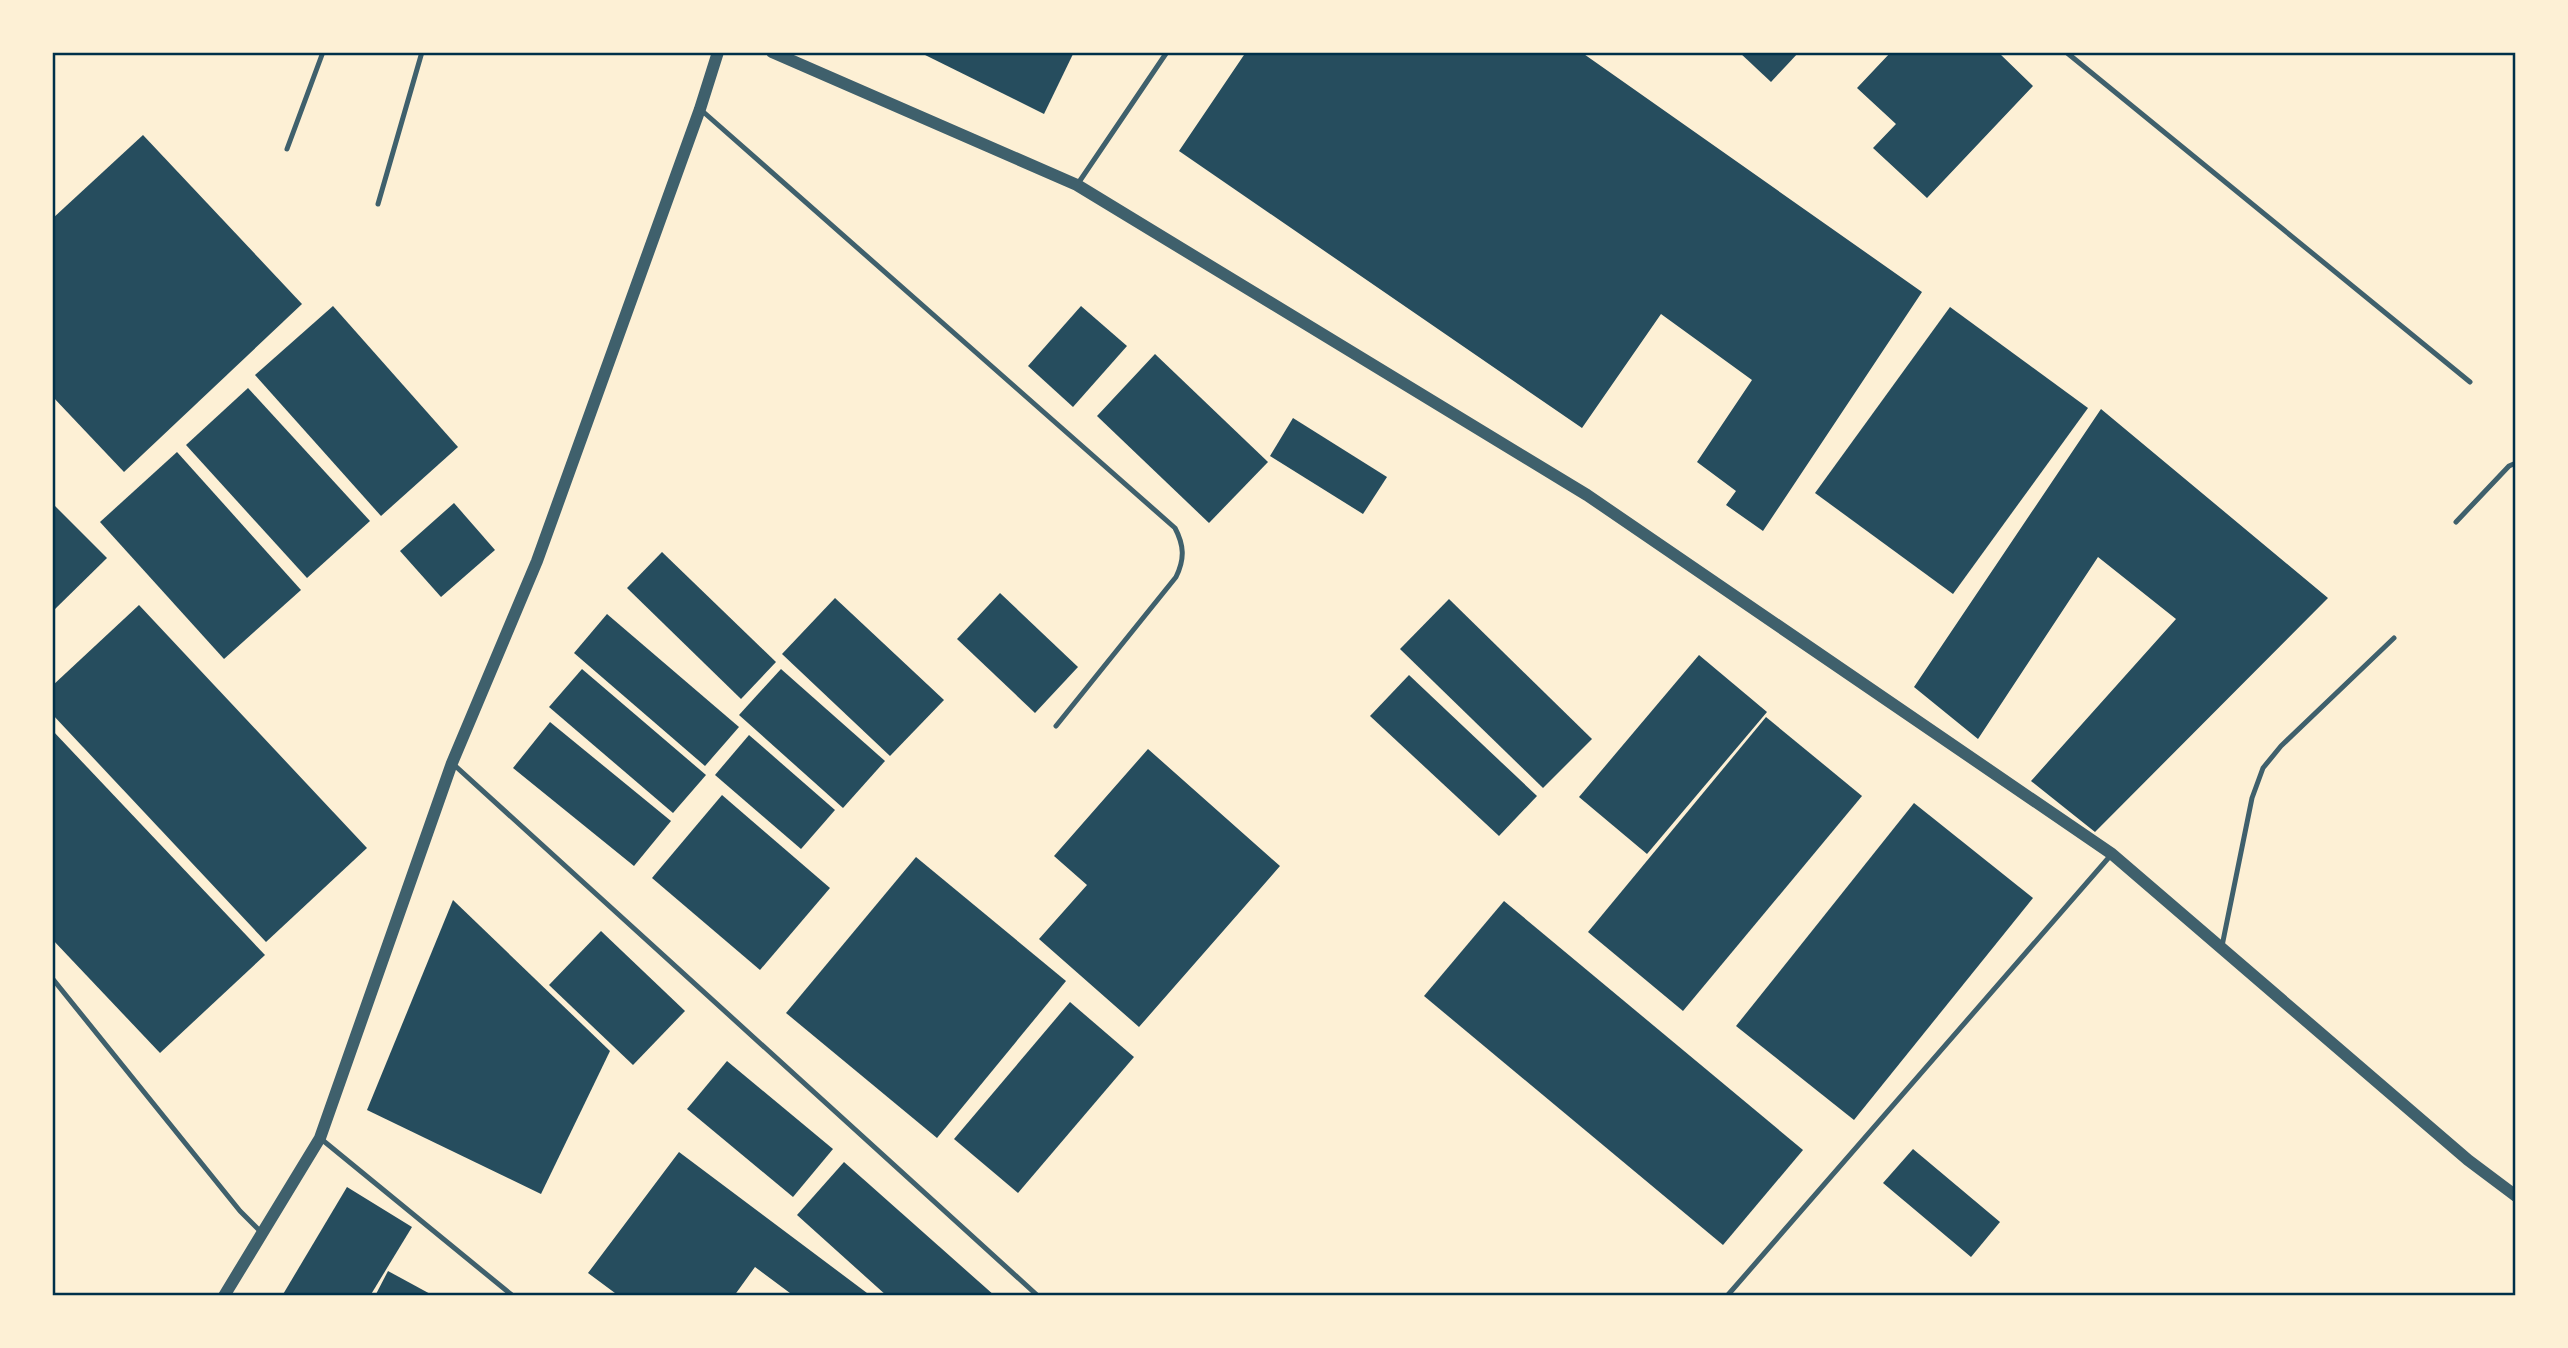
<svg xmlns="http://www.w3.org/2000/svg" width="2568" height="1348" font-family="Inter,sans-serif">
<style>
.building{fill:#264d5e}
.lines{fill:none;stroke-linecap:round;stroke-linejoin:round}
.service{stroke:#3f606c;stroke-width:5}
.tertiary{stroke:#3f606c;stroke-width:12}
.neatline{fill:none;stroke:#003049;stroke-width:2.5}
</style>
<rect width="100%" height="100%" fill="#fdf0d5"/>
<g class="building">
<polygon points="919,52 1074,52 1044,114"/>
<polygon points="1246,52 1581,52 1922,292 1763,531 1726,505 1736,491 1697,462 1752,380 1661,314 1582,428 1179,151"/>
<polygon points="1739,52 1799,52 1771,82"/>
<polygon points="1891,52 1998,52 2033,86 1927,198 1873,148 1896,124 1857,88"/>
<polygon points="143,135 302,304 124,472 52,396 52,219"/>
<polygon points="333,306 458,447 381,516 255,375"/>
<polygon points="1081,306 1127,346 1073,407 1028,366"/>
<polygon points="1950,307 2088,408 1953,594 1815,493"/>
<polygon points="1155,354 1268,462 1209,523 1097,416"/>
<polygon points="248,388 370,521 307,578 186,445"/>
<polygon points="2101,409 2328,598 2095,832 2031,781 2176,619 2098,557 1978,739 1914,687"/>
<polygon points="1293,418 1387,477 1363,514 1270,456"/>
<polygon points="177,452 301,590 224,659 100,522"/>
<polygon points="52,503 107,558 52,612"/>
<polygon points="454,503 495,550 441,597 400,551"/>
<polygon points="662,552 776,662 741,699 627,588"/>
<polygon points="1000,593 1078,667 1035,713 957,639"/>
<polygon points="835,598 944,700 890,756 782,654"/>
<polygon points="1449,599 1592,739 1543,788 1400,649"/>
<polygon points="139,605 367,848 266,942 52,714 52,686"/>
<polygon points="607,614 739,727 705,766 574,653"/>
<polygon points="1699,655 1767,712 1647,854 1579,797"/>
<polygon points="582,669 706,775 673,813 549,707"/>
<polygon points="781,669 885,761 843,808 739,715"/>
<polygon points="1409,675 1537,796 1499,836 1370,716"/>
<polygon points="1766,717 1862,796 1683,1011 1588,932"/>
<polygon points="550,722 671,821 634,866 513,768"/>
<polygon points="52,730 265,955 160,1053 52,939"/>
<polygon points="749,735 835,810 801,849 715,775"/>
<polygon points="1148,749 1280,866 1139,1027 1039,939 1087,885 1054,856"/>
<polygon points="722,795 830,888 760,970 652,878"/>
<polygon points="1914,803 2033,898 1854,1120 1736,1026"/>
<polygon points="916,857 1066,981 937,1138 786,1013"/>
<polygon points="453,900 610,1051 541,1194 367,1110"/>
<polygon points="1504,901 1803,1150 1723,1245 1424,996"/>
<polygon points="601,931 685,1011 633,1065 549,985"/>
<polygon points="1070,1002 1134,1057 1018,1193 954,1139"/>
<polygon points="727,1061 833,1149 793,1197 687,1109"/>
<polygon points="1913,1149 2000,1222 1971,1257 1883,1183"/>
<polygon points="679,1152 871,1296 794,1296 755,1267 734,1296 619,1296 588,1273"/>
<polygon points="844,1162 995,1296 887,1296 797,1215"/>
<polygon points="347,1187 412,1227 370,1296 282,1296"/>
<polygon points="388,1271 434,1296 375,1296"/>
</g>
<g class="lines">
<g class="service">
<polyline points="2066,52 2470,382"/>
<path d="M 700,109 L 1175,528 C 1184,545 1185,559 1176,577 L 1056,726"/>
<polyline points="287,149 323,52"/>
<polyline points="1077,185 1167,52"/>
<polyline points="378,204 422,52"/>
<polyline points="2456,522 2509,466 2516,463"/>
<polyline points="452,763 1038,1296"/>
<polyline points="2222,946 2252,798 2263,768 2281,746 2394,638"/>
<polyline points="52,978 240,1211 262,1233"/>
<polyline points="320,1138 513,1296"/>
<polyline points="1727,1296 2111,855"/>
</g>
<g class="tertiary">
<polyline points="772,52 1077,185 1587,495 2112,854 2468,1160 2516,1196"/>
<polyline points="224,1296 320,1138 452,763 537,561 700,109 718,52"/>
</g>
</g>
<rect width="2568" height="1348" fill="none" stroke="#fdf0d5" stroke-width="108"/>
<rect x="54" y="54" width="2460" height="1240" class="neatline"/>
</svg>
